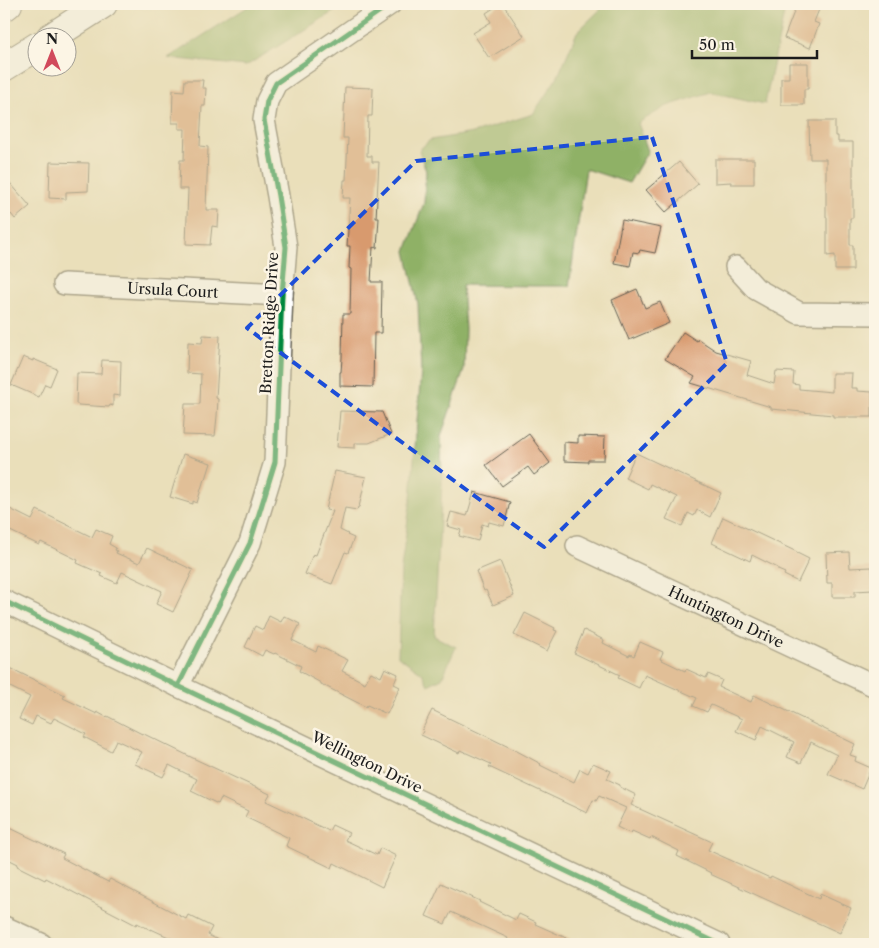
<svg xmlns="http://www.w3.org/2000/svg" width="879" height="948" font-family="'Libre Caslon Text',serif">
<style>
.forest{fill:#8fb166;stroke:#566641}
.building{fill:#d89a6e}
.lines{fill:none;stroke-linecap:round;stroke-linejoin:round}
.minor-casing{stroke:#646053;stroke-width:24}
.highway-casing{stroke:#646053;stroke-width:30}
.minor{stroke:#fff;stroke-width:21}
.highway{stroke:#fff;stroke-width:28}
.cycleway-casing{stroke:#fcf5e5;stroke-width:8}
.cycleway{stroke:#00873e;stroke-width:5}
.marked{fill:none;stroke:#1d4ed8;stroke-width:4;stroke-dasharray:10 6;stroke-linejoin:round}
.labels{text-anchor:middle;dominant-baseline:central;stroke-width:5;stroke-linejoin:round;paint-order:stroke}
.street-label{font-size:15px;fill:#1c1c1c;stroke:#fcf5e5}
</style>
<rect width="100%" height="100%" fill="#fcf5e5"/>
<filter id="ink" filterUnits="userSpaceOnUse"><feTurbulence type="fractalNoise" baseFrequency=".02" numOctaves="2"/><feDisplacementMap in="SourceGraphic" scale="10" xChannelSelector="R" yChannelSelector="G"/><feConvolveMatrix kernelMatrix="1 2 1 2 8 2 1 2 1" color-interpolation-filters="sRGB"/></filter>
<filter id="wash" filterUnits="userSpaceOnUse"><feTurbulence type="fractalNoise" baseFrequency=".0096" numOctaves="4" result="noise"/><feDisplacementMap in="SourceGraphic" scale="20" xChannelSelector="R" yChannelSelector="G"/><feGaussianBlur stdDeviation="1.12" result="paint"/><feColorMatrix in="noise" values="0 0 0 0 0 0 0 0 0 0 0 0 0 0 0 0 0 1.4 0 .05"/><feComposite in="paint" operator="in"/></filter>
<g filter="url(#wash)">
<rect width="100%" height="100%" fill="#eadfba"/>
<g class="forest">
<polygon points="252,4 346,4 246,66 168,58"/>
<polygon points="606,4 786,4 765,104 711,92 667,106 638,123 648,151 629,183 586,169 569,286 539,286 462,285 465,329 464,370 441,436 442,483 434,636 456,647 442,678 428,685 422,673 398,656 401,568 411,498 421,371 418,304 406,251 424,203 426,171 419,150 430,140 473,133 533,114 558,76 577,32"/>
</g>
<g id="blocks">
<g class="building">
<polygon points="500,4 503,4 524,36 489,58 473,33 491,22 486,13"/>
<polygon points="797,4 810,4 820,7 814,22 819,24 810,48 784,38"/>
<polygon points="789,63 808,63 808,89 804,89 804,105 781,105 781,78 789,78"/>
<polygon points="185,80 203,80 202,88 206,88 205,106 202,106 200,146 208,147 206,210 219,210 218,227 212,226 210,245 186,244 188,189 179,189 180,160 184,160 185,129 179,129 179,123 172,123 173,90 184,91"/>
<polygon points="345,87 373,88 372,116 368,116 367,156 372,156 372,162 379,162 376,218 379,218 377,248 373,247 371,282 382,282 381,333 374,333 373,387 340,386 340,372 341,372 342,358 343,314 350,314 351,269 349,268 350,246 347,246 350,198 343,198 344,180 346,180 348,138 343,138"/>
<polygon points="809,121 835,121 835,136 838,136 838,142 853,142 853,218 850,218 850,245 853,245 853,270 835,270 835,255 827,256 827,217 826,217 826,159 810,159"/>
<polygon points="715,159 754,159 754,184 731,184 731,182 715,183"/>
<polygon points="50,162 89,163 88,191 66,192 66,199 49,198"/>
<polygon points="679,162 698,184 666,212 646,190"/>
<polygon points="4,176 30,206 15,219 11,214 4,220"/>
<polygon points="622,220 661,228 655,253 640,250 639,253 633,252 630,266 614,263"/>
<polygon points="637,289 645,308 660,302 669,323 629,340 612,300"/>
<polygon points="683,332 697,341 698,339 716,351 751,361 747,375 774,384 776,371 794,372 793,384 799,385 799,389 832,392 832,373 852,373 851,388 857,388 857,391 872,392 872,417 833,417 833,415 771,409 771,407 691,383 695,377 665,359"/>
<polygon points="203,335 220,336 216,398 218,399 217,416 215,436 183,435 185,404 200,404 201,374 187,373 188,342 202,343"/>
<polygon points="23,357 33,361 33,359 57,369 50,386 45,384 39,397 11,385"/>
<polygon points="102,360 121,361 120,396 113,395 113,406 110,405 109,407 78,405 78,404 76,404 77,373 101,374"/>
<polygon points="340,411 382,412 391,434 369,443 355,443 355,448 337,447"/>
<polygon points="529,434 550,463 534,475 528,467 502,486 486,465"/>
<polygon points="578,436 605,437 604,460 588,460 588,462 564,461 564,442 578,443"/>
<polygon points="636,453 721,493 710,517 697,510 694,516 688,513 682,526 666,519 677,497 650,484 648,489 625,478"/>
<polygon points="183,454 211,463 206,479 204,479 197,503 193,501 193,504 170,497"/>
<polygon points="335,471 366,477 359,507 358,507 357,510 345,508 340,530 348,534 347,535 354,538 348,553 345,552 332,584 305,574 313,554 316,555 333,511 326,510"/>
<polygon points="474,492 510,502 504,526 489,522 488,526 482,524 478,541 459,536 461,530 447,526 451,512 467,516"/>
<polygon points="4,506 32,520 37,510 92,537 96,529 112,536 109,544 116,548 115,550 117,551 116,553 139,563 147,548 193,570 173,612 156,604 162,591 122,572 117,583 101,576 102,574 77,563 78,560 41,542 39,545 4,528"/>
<polygon points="723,517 797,552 797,553 809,559 798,582 784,575 785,573 778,570 778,568 752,555 750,561 712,543"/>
<polygon points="849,552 850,568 872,567 873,590 855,591 855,597 832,597 832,583 827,583 826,553"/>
<polygon points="500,561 514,596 493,605 486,590 484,591 476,571"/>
<polygon points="525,613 555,628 554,630 557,631 547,651 514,635"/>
<polygon points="269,616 281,622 284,616 300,624 292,640 316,652 318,646 348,660 342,671 365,683 371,672 381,677 385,668 398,674 394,684 400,687 387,714 367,705 366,707 321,684 321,683 299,671 301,666 275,653 274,654 265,650 262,656 245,647 255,626 263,630"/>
<polygon points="584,630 604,640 603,643 629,656 630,654 634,656 640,642 663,652 660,659 685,671 686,669 706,678 708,674 722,680 719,687 751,702 754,695 855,744 850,755 856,757 855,761 871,768 862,789 828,774 837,755 811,742 801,763 787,757 794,742 762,726 756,740 736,731 742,719 711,705 707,712 693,706 697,698 645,675 639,688 618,678 620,675 574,653"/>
<polygon points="4,665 65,695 63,698 97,714 97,712 106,717 107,716 142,734 142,733 197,760 270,794 266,801 300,817 329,831 332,825 349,833 345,840 377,855 380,848 396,856 382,887 334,863 332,868 286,846 289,838 245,817 248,811 221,798 218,804 191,791 197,779 169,765 163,777 135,764 142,752 116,740 111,751 84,737 86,734 54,718 51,723 36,716 32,725 19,719 30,697 4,684"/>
<polygon points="432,710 515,750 541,764 540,765 574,782 580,769 588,773 593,763 611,771 607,779 620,785 620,787 636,795 631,805 712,842 708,850 770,878 771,876 819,899 820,894 851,908 840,933 710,874 711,873 677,856 679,851 651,837 650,839 632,831 631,834 617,827 626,808 599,796 596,801 593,800 587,813 489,767 491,764 460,750 459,753 421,735 423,731 422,730"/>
<polygon points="4,825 64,854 62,858 108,882 110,879 186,919 188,915 212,927 208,935 226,944 173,944 175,940 151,929 151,930 137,923 136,925 46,878 45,880 17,866 18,864 4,857"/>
<polygon points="441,883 480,901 479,902 516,920 519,914 536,922 535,924 580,944 505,944 508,938 451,912 445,924 426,916"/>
</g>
</g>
</g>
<g filter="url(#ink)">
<use href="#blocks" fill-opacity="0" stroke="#646053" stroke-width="1"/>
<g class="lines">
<g class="minor-casing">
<g id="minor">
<polyline points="736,267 756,289 799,313 875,314"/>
<path id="s1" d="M 64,284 L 282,295"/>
<path id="s2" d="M 577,546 L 875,686"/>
<polyline points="4,601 178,686 719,944"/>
<polyline points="178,686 250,543 275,462 282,295 286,247 278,196 264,120 267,101 276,83 390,4"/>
<polyline points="4,927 41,944"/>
</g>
</g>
<g class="highway-casing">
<g id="highway">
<polyline points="4,7 8,4"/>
<polyline points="50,38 103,4"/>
<polyline points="4,67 38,46"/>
</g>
</g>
<use href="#minor" class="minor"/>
<use href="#highway" class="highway"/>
<g class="cycleway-casing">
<g id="cycleway">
<polyline points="4,601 178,686 719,944"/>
<polyline points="178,686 250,543 275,462 282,295 286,247 278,196 264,120 267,101 276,83 390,4"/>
</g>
</g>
<use href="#cycleway" class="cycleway"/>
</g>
</g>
<path d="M0 0H879V948H0ZM 652,137 L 727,363 L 544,547 L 247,328 L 416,161 Z" fill="#eadfba" fill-opacity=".55" fill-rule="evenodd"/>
<path class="marked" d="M 652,137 L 727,363 L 544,547 L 247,328 L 416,161 Z"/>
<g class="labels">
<g class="street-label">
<text stroke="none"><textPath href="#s1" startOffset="109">Ursula Court</textPath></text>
<text transform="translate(269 323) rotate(-87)">Bretton Ridge Drive</text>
<text stroke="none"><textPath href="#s2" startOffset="165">Huntington Drive</textPath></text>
<text transform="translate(367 762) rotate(26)">Wellington Drive</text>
</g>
</g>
<rect width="879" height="948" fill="none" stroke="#fcf5e5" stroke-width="20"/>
<g transform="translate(52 52)"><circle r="24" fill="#fcf5e5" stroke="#a29e95"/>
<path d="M0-4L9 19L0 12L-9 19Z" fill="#d1495b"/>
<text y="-8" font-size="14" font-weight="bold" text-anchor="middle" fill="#1c1c1c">N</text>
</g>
<path d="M692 50v8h125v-8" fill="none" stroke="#1c1c1c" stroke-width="2.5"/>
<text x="699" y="50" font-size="15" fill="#1c1c1c" stroke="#fcf5e5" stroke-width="4" paint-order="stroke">50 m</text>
</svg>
